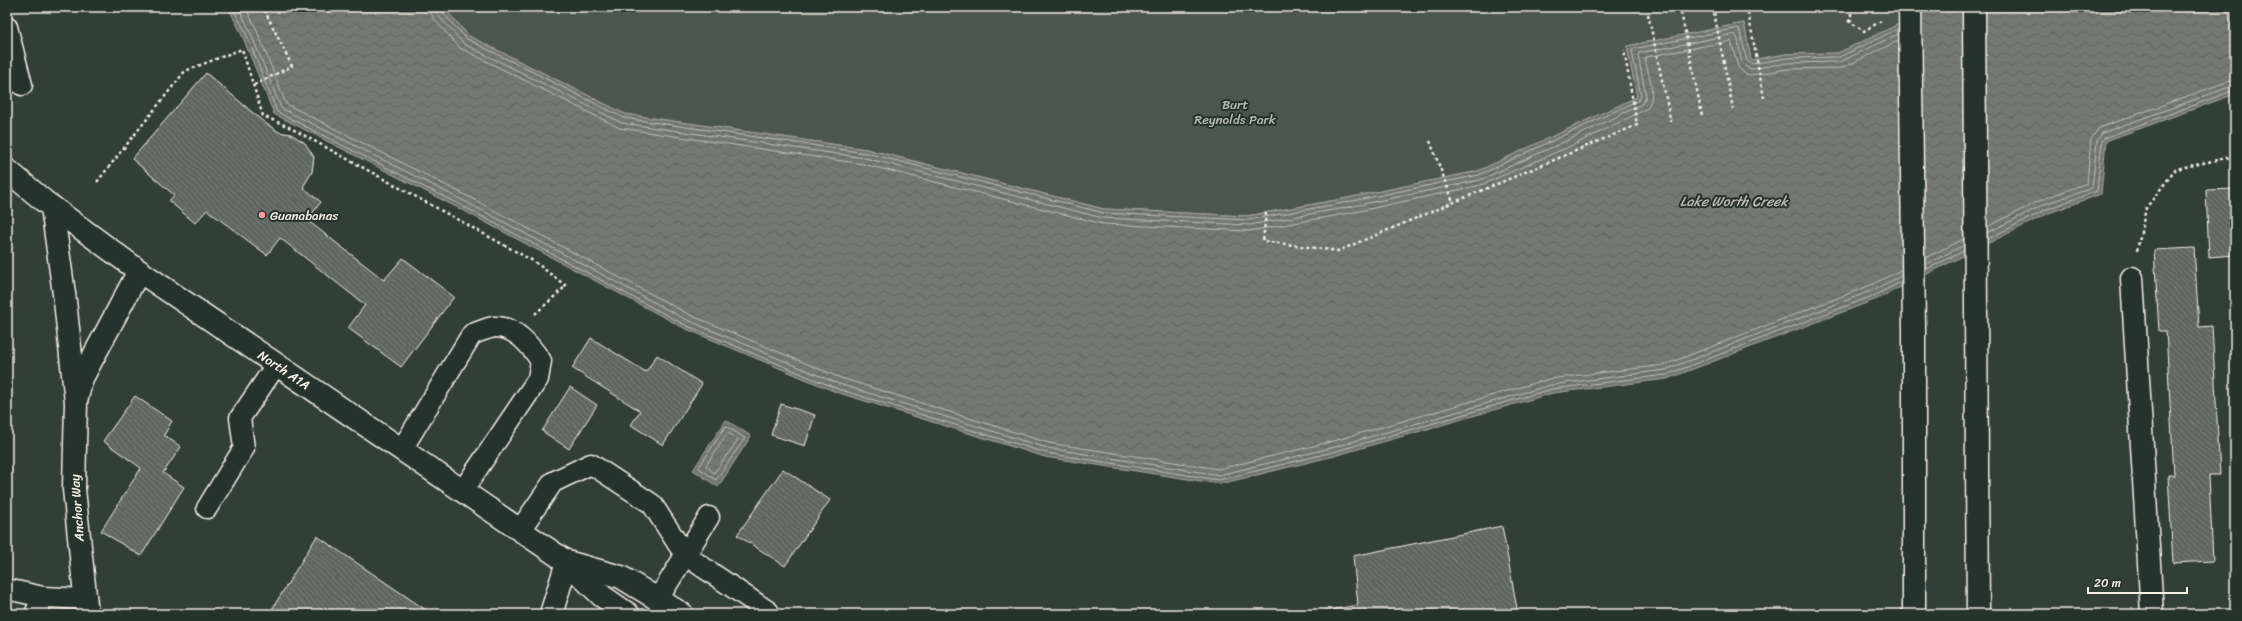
<svg xmlns="http://www.w3.org/2000/svg" width="2242" height="621" font-family="Sriracha,sans-serif">
<style>
.green{fill:#4c564f;stroke:#a0a49c}
.water{fill:url(#water-waves);stroke:#a6a9a1}
.lines{fill:none;stroke-linecap:round;stroke-linejoin:round}
.shore{stroke:#c0c1b9;stroke-width:1}
.building{fill:url(#building-back-hatch);stroke:#f4f1e8}
.lane-casing{stroke:#f4f1e8;stroke-width:23}
.street-casing{stroke:#f4f1e8;stroke-width:25}
.secondary-casing{stroke:#f4f1e8;stroke-width:25}
.primary-casing{stroke:#f4f1e8;stroke-width:25}
.path{stroke:#f4f1e8;stroke-width:2.5;stroke-dasharray:3 3;stroke-linecap:butt}
.lane{stroke:#26332d;stroke-width:20}
.street{stroke:#26332d;stroke-width:22}
.secondary{stroke:#26332d;stroke-width:22}
.primary{stroke:#26332d;stroke-width:22}
.poi-dot{fill:#ff9aa2;stroke:#26332d;stroke-width:1.5}
.labels{text-anchor:middle;dominant-baseline:central;stroke-width:4;stroke-linejoin:round;paint-order:stroke}
.park-label{font-size:13px;fill:#b9bbb2;stroke:#26332d}
.poi-label{font-size:13px;fill:#f4f1e8;stroke:#26332d;text-anchor:start}
.street-label{font-size:13px;fill:#f4f1e8;stroke:#26332d}
.water-label{font-size:14px;font-style:italic;fill:#babbb3;stroke:#26332d}
</style>
<defs>
<pattern id="water-waves" width="16" height="10" patternUnits="userSpaceOnUse"><rect width="16" height="10" fill="#727972"/><path d="M0 5q4-4 8 0t8 0" fill="none" stroke="#60635e"/></pattern>
<pattern id="building-back-hatch" width="6" height="6" patternUnits="userSpaceOnUse"><rect width="6" height="6" fill="#5f6861"/><path d="M-1 5l2 2M0 0l6 6M5-1l2 2" fill="none" stroke="#777e78"/></pattern>
</defs>
<rect width="100%" height="100%" fill="#323e38"/>
<filter id="ink" filterUnits="userSpaceOnUse"><feTurbulence type="fractalNoise" baseFrequency=".025" numOctaves="2"/><feDisplacementMap in="SourceGraphic" scale="8" xChannelSelector="R" yChannelSelector="G"/><feConvolveMatrix kernelMatrix="1 2 1 2 8 2 1 2 1" color-interpolation-filters="sRGB"/></filter>
<g filter="url(#ink)">
<polygon class="green" points="443,7 1935,7 1838,53 1786,54 1751,60 1744,23 1627,46 1637,97 1478,171 1342,199 1247,216 1104,209 866,149 625,114 469,36"/>
<g class="water">
<polygon points="228,7 443,7 469,36 625,114 866,149 1104,209 1247,216 1342,199 1478,171 1637,97 1627,46 1744,23 1751,60 1786,54 1838,53 1935,7 2235,7 2235,94 2106,141 2101,194 2049,213 1877,299 1667,379 1553,393 1334,456 1220,484 1045,457 836,392 684,328 466,212 274,114 241,33"/>
<polygon points="726,420 751,436 718,487 693,470"/>
</g>
<g class="lines">
<g class="shore">
<polyline points="232,7 245,31 277,112 468,209 685,325 838,389 1046,453 1219,480 1333,452 1552,389 1666,375 1875,295 1901,282"/>
<polyline points="238,7 249,29 281,108 470,204 687,320 839,384 1047,448 1219,475 1331,448 1551,385 1665,370 1873,290 1901,276"/>
<polyline points="245,7 255,26 286,104 473,199 690,315 841,378 1049,443 1219,469 1330,442 1549,379 1664,365 1871,285 1901,270"/>
<path d="M 429,7 L 433,18 L 460,48 L 620,128 L 863,164 L 1103,224 L 1249,231 L 1345,214 L 1481,185 L 1582,141 L 1646,109 C 1658,97 1648,74 1645,59 L 1646,57 L 1731,41 L 1738,67 L 1745,74 L 1752,75 L 1788,69 L 1842,68 L 1898,41"/>
<path d="M 435,7 L 437,14 L 464,44 L 622,123 L 865,158 L 1103,218 L 1249,225 L 1344,208 L 1480,180 L 1579,135 L 1642,104 L 1646,96 L 1638,55 L 1639,53 L 1735,34 C 1743,44 1735,67 1752,69 L 1787,63 L 1840,62 L 1898,34"/>
<polyline points="440,7 441,11 467,39 624,118 866,153 1104,213 1248,220 1343,203 1479,175 1639,100 1641,96 1632,51 1633,49 1739,28 1747,61 1752,64 1787,58 1839,57 1898,29"/>
<polyline points="1987,227 2043,199 2087,183 2091,139 2099,128 2235,79"/>
<polyline points="1987,233 2045,204 2092,188 2097,141 2102,133 2235,85"/>
<polyline points="1988,239 2047,209 2097,191 2102,141 2104,138 2235,90"/>
<polyline points="1925,258 1964,239"/>
<polyline points="1925,265 1964,245"/>
<polyline points="1925,270 1964,251"/>
<polygon points="726,426 745,438 716,480 699,468"/>
<polygon points="728,433 738,440 714,473 706,466"/>
</g>
</g>
<g class="building">
<polygon points="206,73 265,123 279,132 291,134 305,143 314,157 312,172 303,187 321,202 307,220 384,280 403,258 454,297 401,367 348,328 365,305 280,238 267,255 207,210 195,223 169,201 174,195 132,159"/>
<polygon points="2235,189 2235,255 2209,257 2206,190"/>
<polygon points="2194,248 2199,327 2212,326 2220,475 2209,475 2213,561 2173,563 2168,475 2174,475 2166,331 2159,331 2154,250"/>
<polygon points="591,338 646,372 657,355 702,384 663,445 631,425 640,411 572,368"/>
<polygon points="570,387 597,405 569,449 542,431"/>
<polygon points="135,396 172,421 164,435 181,447 163,473 184,487 141,556 101,531 141,468 103,441"/>
<polygon points="781,404 815,415 805,446 771,435"/>
<polygon points="783,469 830,500 785,566 737,535"/>
<polygon points="1502,526 1518,614 1308,614 1358,605 1353,556"/>
<polygon points="317,536 432,614 269,614"/>
</g>
<g class="lines">
<g class="lane-casing">
<g id="lane">
<polyline points="7,27 22,85"/>
<path d="M 402,449 L 472,334 C 479,332 487,328 494,327 C 515,326 530,345 541,361 L 538,379 L 463,490"/>
<polyline points="207,508 244,448 240,418 276,365"/>
<polyline points="520,530 553,482 591,464 652,504 685,555 769,612 768,614"/>
<polyline points="7,589 43,597 86,599"/>
<polyline points="658,599 709,517"/>
<polyline points="35,614 43,597"/>
</g>
</g>
<g class="street-casing">
<g id="street">
<polyline points="52,207 65,301 76,402 74,489 87,614"/>
<polyline points="2132,278 2152,614"/>
<polyline points="77,397 82,378 139,271"/>
<polyline points="551,614 567,562"/>
</g>
</g>
<g class="secondary-casing">
<g id="secondary">
<polyline points="7,170 44,201 139,271 567,562 602,596 628,614"/>
<polyline points="571,563 621,577 682,614"/>
</g>
</g>
<g class="primary-casing">
<g id="primary">
<polyline points="1910,7 1914,331 1914,614"/>
<polyline points="1974,7 1978,614"/>
</g>
</g>
<g class="path">
<polyline points="1680,7 1702,115"/>
<polyline points="1713,7 1733,109"/>
<polyline points="1747,7 1764,98"/>
<polyline points="1851,7 1851,20 1847,20 1864,31 1881,21"/>
<polyline points="1648,14 1671,122"/>
<polyline points="254,85 292,66 263,7"/>
<polyline points="1430,141 1453,202"/>
<polyline points="97,182 185,71 242,49 263,116 287,126 535,262 566,286 535,314"/>
<polyline points="1266,213 1263,241 1338,251 1637,125 1624,50"/>
<polyline points="2137,251 2146,208 2176,169 2235,156"/>
</g>
<use href="#lane" class="lane"/>
<use href="#street" class="street"/>
<use href="#secondary" class="secondary"/>
<use href="#primary" class="primary"/>
</g>
</g>
<circle class="poi-dot" cx="262" cy="215" r="4"/>
<g class="labels">
<g class="park-label">
<text x="1235" y="104">Burt<tspan x="1235" dy="15">Reynolds Park</tspan></text>
</g>
<g class="poi-label">
<text x="270" y="215">Guanabanas</text>
</g>
<g class="street-label">
<text transform="translate(284 370) rotate(34)">North A1A</text>
<text transform="translate(77 508) rotate(-94)">Anchor Way</text>
</g>
<g class="water-label">
<text x="1734" y="201">Lake Worth Creek</text>
</g>
</g>
<rect width="2242" height="621" fill="none" stroke="#26332d" stroke-width="24"/>
<rect x="12" y="12" width="2218" height="597" fill="none" stroke="#f4f1e8" stroke-width="1.5" filter="url(#ink)"/>
<path d="M2088 587v6h99v-6" fill="none" stroke="#f4f1e8" stroke-width="2"/>
<text x="2094" y="587" font-size="12" fill="#f4f1e8" stroke="#26332d" stroke-width="3" paint-order="stroke">20 m</text>
</svg>
